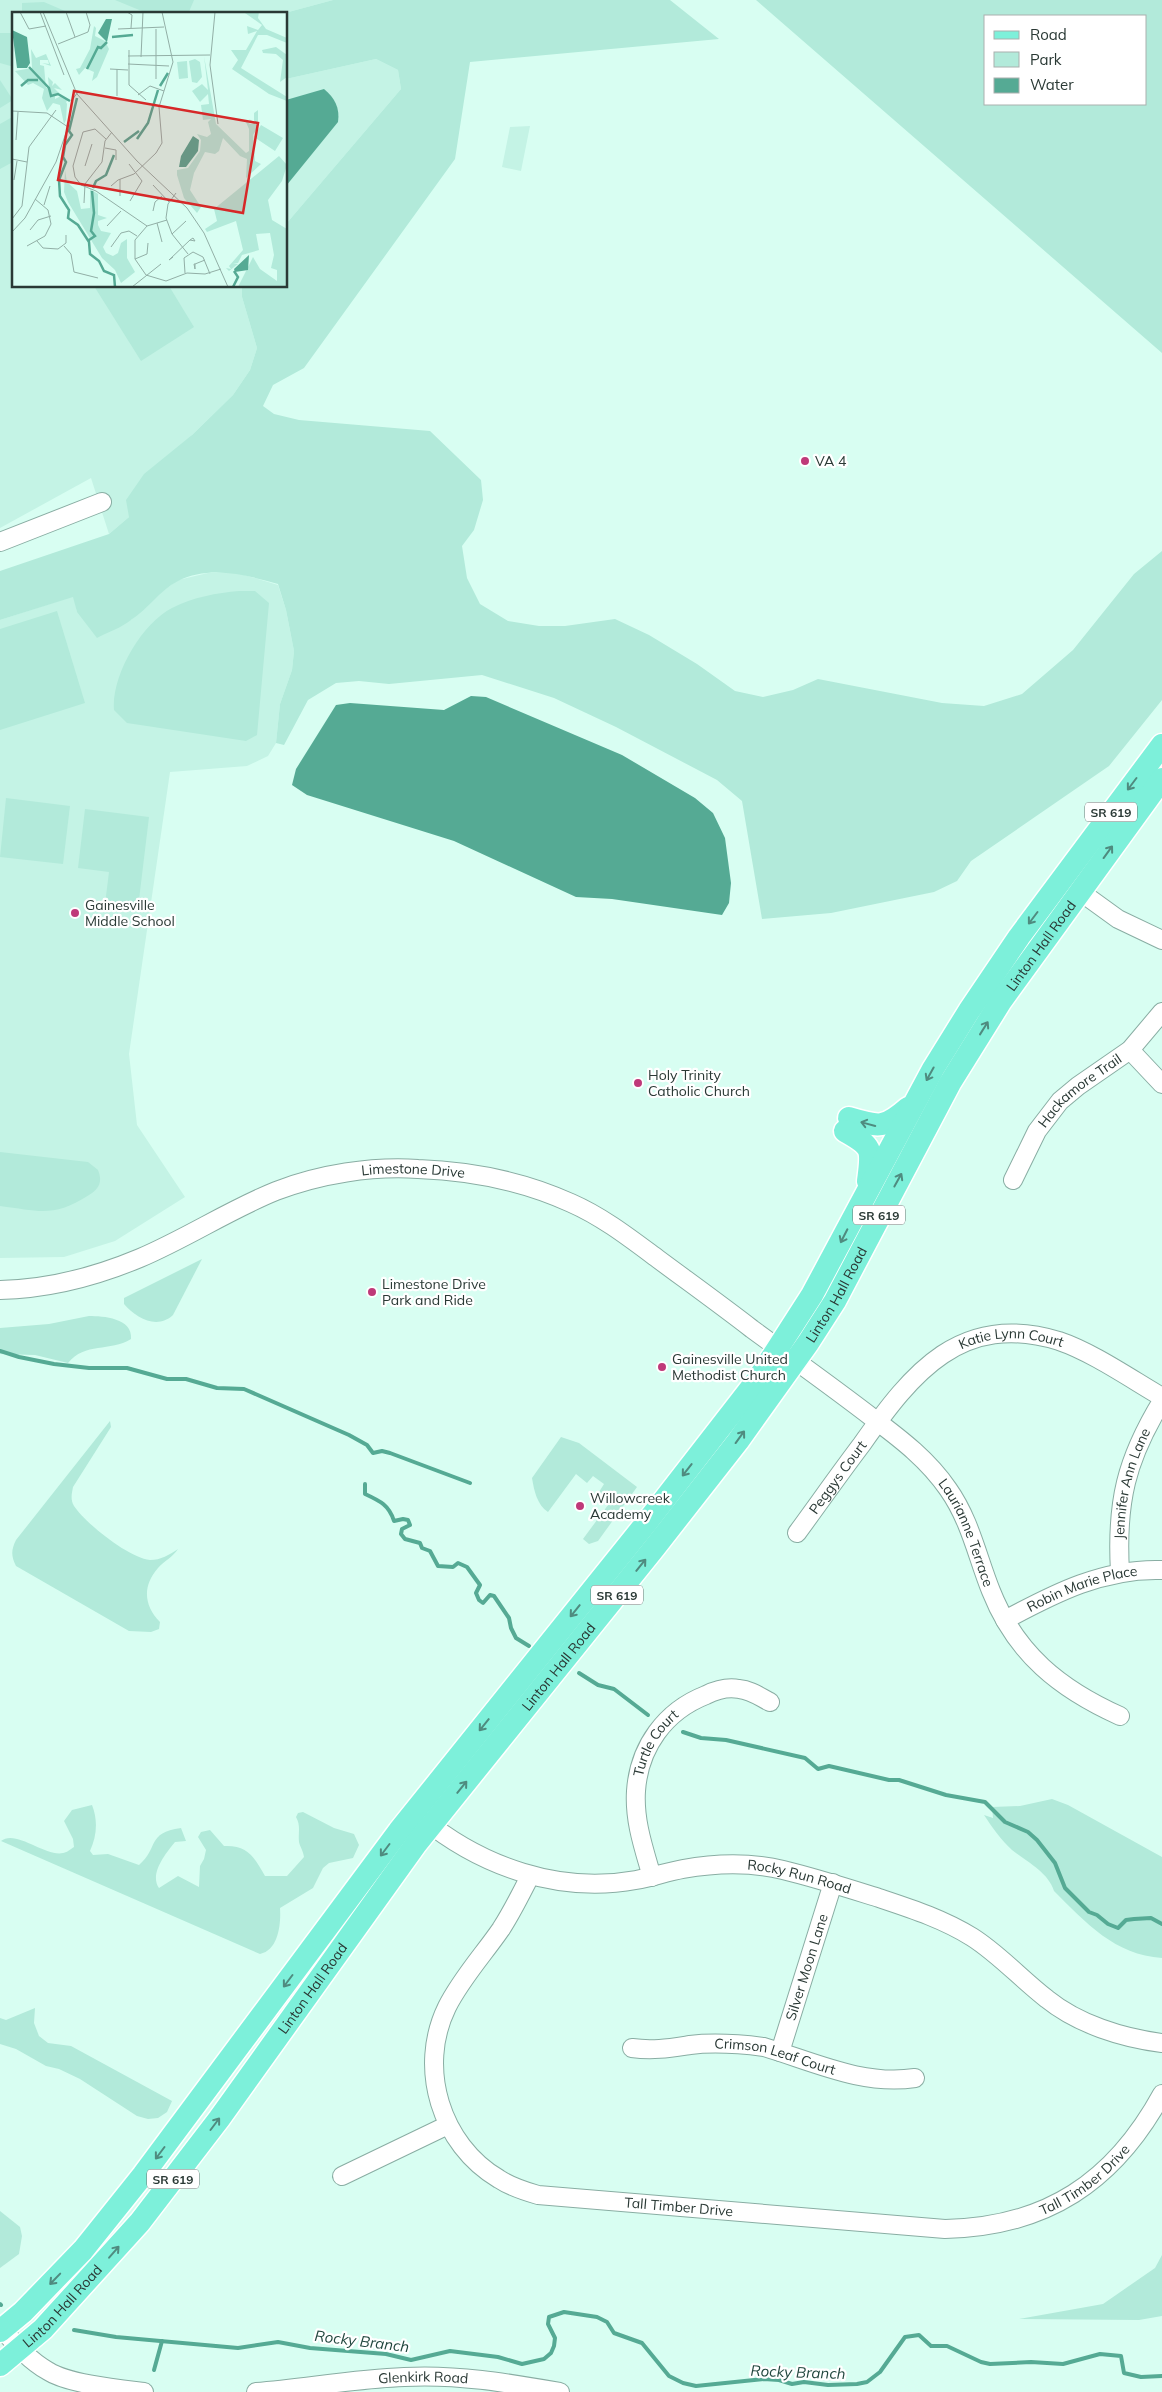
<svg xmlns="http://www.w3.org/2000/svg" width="1162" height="2392" font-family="Mulish,sans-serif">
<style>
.built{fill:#c4f3e5}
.green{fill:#b2eada;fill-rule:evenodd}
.water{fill:#55aa94}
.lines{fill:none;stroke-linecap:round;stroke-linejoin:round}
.stream{stroke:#55aa94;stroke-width:4}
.minor-casing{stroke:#89ada3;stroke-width:20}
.major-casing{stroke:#fff;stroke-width:25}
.minor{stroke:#fff;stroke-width:18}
.major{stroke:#7df0da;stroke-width:22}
.oneway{stroke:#4f8b7f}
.poi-dot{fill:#bf3979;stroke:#fff;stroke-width:2}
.labels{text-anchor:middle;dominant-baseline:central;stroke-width:4.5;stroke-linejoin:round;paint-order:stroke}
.shield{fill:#fff;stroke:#6a7472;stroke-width:1}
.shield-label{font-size:12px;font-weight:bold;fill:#2a3935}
.poi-label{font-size:14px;fill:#2a3935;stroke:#fff;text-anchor:start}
.street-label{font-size:14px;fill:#2a3935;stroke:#fff}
.water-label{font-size:15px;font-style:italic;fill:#21473e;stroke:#fff}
.inset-river{fill:none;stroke:#55aa94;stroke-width:2.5}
.inset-road{fill:none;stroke:#92afa6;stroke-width:1}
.view{fill:#d62828;fill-opacity:0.15;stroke:#d62828;stroke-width:2.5}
.inset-edge{fill:none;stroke:#2a3935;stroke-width:2.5}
</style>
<rect width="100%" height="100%" fill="#d8fef2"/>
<g class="built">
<polygon points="0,0 333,0 281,14 14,14 14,286 242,286 242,297 257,348 250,370 233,395 192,435 129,517 109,534 91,478 0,528"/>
<polygon points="376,59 398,70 401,89 286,224 286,79"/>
<polygon points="530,126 521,171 502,167 510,127"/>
<polygon points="208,573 238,573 278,585 286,610 294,651 292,670 280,704 276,743 268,756 247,766 170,772 129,1054 137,1125 185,1197 115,1241 64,1257 0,1258 0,620 74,596 77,612 131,620 160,593 178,580"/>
</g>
<g class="green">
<polygon points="115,0 194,0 188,14 149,14"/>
<path d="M 333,0 L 670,0 L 719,39 L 470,62 L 455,159 L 304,368 L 273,385 L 263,406 L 274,414 L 299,420 L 430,431 L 481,480 L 483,500 L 474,530 L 462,546 L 467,578 L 480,604 L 508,621 L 539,626 L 565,626 L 615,619 L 649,635 L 697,664 L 735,691 L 763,697 L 793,690 L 818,679 L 942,703 L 984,706 L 1022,694 L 1073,650 L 1134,574 L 1162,551 L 1162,700 L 1109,766 L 971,861 L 957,881 L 934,892 L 831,913 L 762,919 L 742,801 L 717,780 L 616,727 L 554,698 L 482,675 L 389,684 L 359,681 L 336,683 L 308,700 L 284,745 L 276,743 L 280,704 L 292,670 L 294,651 L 286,610 L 278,584 C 246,575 210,565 178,581 C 159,591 148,609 131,620 C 121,628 108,632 97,638 L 77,612 L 73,597 L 0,620 L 0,571 L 109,534 L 129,517 L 126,500 L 144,474 L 192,435 L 233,395 L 250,370 L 257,348 L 242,297 L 242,286 L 286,286 L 286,224 L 401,89 L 398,70 L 376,59 L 286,79 L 286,14 L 281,14 Z"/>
<path d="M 756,0 L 1162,0 L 1162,353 ZM 986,16 L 1146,16 L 1146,104 L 986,104 Z"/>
<polygon points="44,2 72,14 22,14 22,3"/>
<polygon points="0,33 14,33 14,67 0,63"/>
<polygon points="0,80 13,100 0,108"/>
<polygon points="14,116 14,156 11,163 0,169 0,124"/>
<polygon points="94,286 169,286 194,327 141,361"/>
<path d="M 239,591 L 255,591 L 269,603 L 257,735 L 246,741 L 127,723 L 114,710 C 111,676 142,623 172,608 C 193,597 217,593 239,591 Z"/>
<polygon points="57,611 85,703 0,730 0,629"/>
<polygon points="6,798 70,806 63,864 0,857"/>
<polygon points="85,809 149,817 138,908 105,904 109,872 78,868"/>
<path d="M 0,1152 L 88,1162 L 98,1170 C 103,1182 99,1189 89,1195 C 53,1218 40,1211 0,1206 Z"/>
<path d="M 202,1259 L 173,1315 C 157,1330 136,1318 124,1304 L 124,1298 Z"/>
<path d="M 89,1316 C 103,1316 133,1318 131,1339 C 110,1352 85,1342 68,1363 L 35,1355 L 0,1354 L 0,1328 L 49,1324 Z"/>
<path d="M 110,1421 L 111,1427 L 73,1487 C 72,1493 70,1499 74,1506 C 85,1523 129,1558 150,1560 C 161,1560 169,1555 178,1549 C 173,1557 164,1561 158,1568 C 142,1586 144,1606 160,1622 L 159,1629 L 151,1632 L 129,1631 L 16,1566 C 11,1556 11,1550 16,1540 Z"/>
<path d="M 561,1437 L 579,1443 L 637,1487 L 598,1541 L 589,1544 L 583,1539 L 611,1501 L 599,1492 L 604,1484 L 593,1476 L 587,1483 L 576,1474 L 548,1512 C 537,1505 534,1490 532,1478 Z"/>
<path d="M 1052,1799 L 1068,1805 L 1162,1857 L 1162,1958 C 1115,1955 1086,1923 1054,1891 C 1048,1872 1027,1862 1012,1850 C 1001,1840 992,1827 984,1815 L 993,1818 L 992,1807 L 1020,1806 Z"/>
<path d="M 92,1805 C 98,1820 97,1836 90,1851 L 93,1855 L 108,1854 L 139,1865 C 159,1848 146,1833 181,1828 L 186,1841 L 175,1842 C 166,1853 149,1874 159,1888 L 178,1876 L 199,1887 L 200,1866 L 204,1859 L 206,1850 L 198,1837 L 201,1832 L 210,1830 L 224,1846 C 248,1845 254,1857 265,1876 L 287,1876 L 304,1857 C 303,1850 300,1847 299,1842 C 298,1832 301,1826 296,1817 L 298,1813 L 303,1812 L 334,1828 L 354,1834 L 359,1845 L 353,1858 L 329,1863 L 323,1868 L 313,1888 L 280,1908 C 281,1923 279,1950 260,1954 L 1,1841 C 16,1829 45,1857 63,1853 C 66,1853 71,1849 74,1847 L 73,1839 L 64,1821 L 72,1810 Z"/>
<polygon points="35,2008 34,2023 39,2036 48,2043 71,2046 172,2101 167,2112 158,2118 148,2119 137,2116 80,2079 59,2069 46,2066 16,2049 0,2044 0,2018 6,2020"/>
<polygon points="0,2211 20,2227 22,2236 19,2254 0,2268"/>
<polygon points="1162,2255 1162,2316 1139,2320 1019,2319 1103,2304 1155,2268"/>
</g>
<g class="water">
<path d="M 324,89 C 335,98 340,108 338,122 L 286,186 L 286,100 Z"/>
<polygon points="471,696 486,697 622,755 695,798 713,813 725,838 731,883 729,903 722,915 612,899 576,897 454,841 307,795 292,785 296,769 336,705 350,703 444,710"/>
</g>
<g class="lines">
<g class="stream">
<polyline points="0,1351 19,1357 54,1364 89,1368 127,1368 167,1379 186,1379 217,1388 244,1389 349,1435 367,1445 373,1453 382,1451 390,1453 470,1483"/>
<path d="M 365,1484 L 365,1494 C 380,1501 389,1505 394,1521 L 403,1519 L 408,1520 L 410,1525 L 402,1529 L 401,1534 L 405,1539 L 420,1543 L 422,1548 L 430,1551 L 438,1566 L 453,1567 L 458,1563 L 467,1567 L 480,1585 L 476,1593 L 479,1600 L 483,1603 L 490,1595 L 494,1596 L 509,1618 L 511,1628 L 516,1638 L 529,1646"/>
<polyline points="579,1673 598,1685 614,1689 648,1715"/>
<polyline points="683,1732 701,1738 726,1740 805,1758 818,1769 829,1766 889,1780 899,1780 946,1795 985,1802 1005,1822 1028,1832 1037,1840 1055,1863 1065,1888 1089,1912 1097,1915 1108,1924 1118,1928 1126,1920 1134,1919 1151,1918 1162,1924"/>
<polyline points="0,2304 1,2305"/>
<polyline points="74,2330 116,2337 238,2348 278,2342 310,2348 386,2354 411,2360 450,2351 498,2357 522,2364 544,2359 551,2353 554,2346 555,2338 548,2324 549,2317 564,2312 597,2317 607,2322 614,2333 642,2343 669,2376 683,2383 696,2386 764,2379 779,2380 792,2384 804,2382 828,2385 857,2384 867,2382 880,2372 905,2337 919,2335 931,2346 947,2346 981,2362 990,2364 1031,2362 1063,2364 1100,2354 1121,2356 1124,2373 1141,2377 1162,2376"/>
<polyline points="154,2370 162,2341"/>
</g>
<g class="minor-casing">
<g id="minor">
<polyline points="0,542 102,502"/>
<polyline points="1071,885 1118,919 1162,940"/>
<polyline points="1130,1050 1162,1084"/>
<path id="s1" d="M 1013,1180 L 1037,1131 L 1060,1101 L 1078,1086 L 1130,1050 L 1162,1012"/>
<path id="s2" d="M 0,1290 C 47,1289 97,1276 140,1258 C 187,1238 229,1210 276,1191 C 320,1174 371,1166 418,1169 C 472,1171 523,1181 571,1203 C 603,1217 631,1239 658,1259 C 689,1282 721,1305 752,1329 C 793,1359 834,1388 874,1419 C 902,1440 928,1460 948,1489 C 970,1520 977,1556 991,1591 C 1016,1654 1060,1689 1120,1716"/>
<path id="s3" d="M 797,1533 C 819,1503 840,1473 862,1444 C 912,1373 961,1311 1059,1341 C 1092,1352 1131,1379 1162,1397"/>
<path id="s4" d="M 1120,1572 C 1116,1502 1126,1460 1162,1401"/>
<path id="s5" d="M 1005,1620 C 1055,1593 1104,1568 1162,1570"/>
<path id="s6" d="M 422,1818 C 482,1867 559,1894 636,1880 C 652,1877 667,1872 683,1869 C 716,1863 750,1862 783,1870 C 816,1878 847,1888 879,1898 C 912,1909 943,1919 972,1937 C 999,1954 1021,1979 1047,1999 C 1078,2024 1122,2038 1162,2043"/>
<path id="s7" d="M 530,1876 C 521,1894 512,1912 501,1929 C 483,1955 461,1979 447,2007 C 417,2068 441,2145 499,2179 C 511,2187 524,2191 538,2195 L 945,2229 C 1046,2227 1114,2182 1162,2094"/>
<path id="s8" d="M 652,1877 C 644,1849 634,1821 636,1791 C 639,1747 665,1711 706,1695 C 716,1690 728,1687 739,1689 C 751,1690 760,1697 770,1702"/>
<path id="s9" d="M 632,2048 C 653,2051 670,2048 690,2045 C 715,2042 740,2044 764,2047 C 814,2062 863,2086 915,2078"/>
<path id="s10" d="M 780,2052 L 833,1883"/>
<polyline points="342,2176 448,2125"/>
<path d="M 2,2329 C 16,2345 30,2361 48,2371 C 68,2384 119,2389 144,2392"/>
<path id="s11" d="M 256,2392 C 305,2388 354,2379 404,2377 C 457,2374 508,2383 560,2392"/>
</g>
</g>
<g class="major-casing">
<g id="major">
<path d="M 849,1118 C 879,1127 884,1129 908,1108"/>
<path d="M 845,1131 C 874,1147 872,1150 868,1181"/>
<polyline points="0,2331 23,2312 83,2250 143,2175 399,1831 647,1522 758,1379 812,1295 933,1069 969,1011 1019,937 1162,745"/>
<path id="s12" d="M 0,2365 L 43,2329 L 140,2222 L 219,2119 L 416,1844 L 655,1547 L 738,1441 L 808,1343 L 835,1301 L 950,1083 L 1001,1001 L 1162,779"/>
</g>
</g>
<use href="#minor" class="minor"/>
<use href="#major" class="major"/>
</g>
<defs><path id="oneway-shaft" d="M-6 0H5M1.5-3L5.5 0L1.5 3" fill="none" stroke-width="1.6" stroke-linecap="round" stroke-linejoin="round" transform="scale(1.25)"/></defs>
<g class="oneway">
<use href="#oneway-shaft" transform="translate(1132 784) rotate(127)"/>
<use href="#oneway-shaft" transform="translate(1108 852) rotate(-54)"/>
<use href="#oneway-shaft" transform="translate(1033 918) rotate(127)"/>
<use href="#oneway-shaft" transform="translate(984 1028) rotate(-58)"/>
<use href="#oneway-shaft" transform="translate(930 1074) rotate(119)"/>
<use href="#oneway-shaft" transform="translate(868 1124) rotate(-165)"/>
<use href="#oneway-shaft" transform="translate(898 1180) rotate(-61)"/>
<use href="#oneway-shaft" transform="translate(844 1236) rotate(117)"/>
<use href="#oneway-shaft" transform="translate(740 1437) rotate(-54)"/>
<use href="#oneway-shaft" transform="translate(687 1470) rotate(128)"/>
<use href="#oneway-shaft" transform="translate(641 1565) rotate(-51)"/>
<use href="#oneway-shaft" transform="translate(575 1611) rotate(129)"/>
<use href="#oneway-shaft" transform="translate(484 1725) rotate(129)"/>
<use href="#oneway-shaft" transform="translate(462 1787) rotate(-51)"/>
<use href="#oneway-shaft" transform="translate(385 1850) rotate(127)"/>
<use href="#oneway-shaft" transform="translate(288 1981) rotate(127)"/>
<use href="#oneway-shaft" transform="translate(215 2124) rotate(-53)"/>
<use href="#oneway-shaft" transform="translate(160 2153) rotate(127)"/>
<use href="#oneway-shaft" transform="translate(114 2252) rotate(-49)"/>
<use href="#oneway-shaft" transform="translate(55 2279) rotate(134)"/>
</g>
<g class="poi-dot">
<circle cx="805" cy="461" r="5"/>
<circle cx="75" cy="913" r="5"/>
<circle cx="638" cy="1083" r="5"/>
<circle cx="372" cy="1292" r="5"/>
<circle cx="662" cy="1367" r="5"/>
<circle cx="580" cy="1506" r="5"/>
</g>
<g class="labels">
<g class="shield">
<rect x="1085" y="802.5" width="52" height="19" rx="4"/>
<rect x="853" y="1205.5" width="52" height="19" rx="4"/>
<rect x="591" y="1585.5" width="52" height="19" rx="4"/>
<rect x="147" y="2169.5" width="52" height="19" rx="4"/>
</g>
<g class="shield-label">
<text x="1111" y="812">SR 619</text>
<text x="879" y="1215">SR 619</text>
<text x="617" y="1595">SR 619</text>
<text x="173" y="2179">SR 619</text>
</g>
<g class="poi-label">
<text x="815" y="461">VA 4</text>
<text x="85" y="905">Gainesville<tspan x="85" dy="16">Middle School</tspan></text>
<text x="648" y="1075">Holy Trinity<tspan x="648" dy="16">Catholic Church</tspan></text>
<text x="382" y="1284">Limestone Drive<tspan x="382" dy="16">Park and Ride</tspan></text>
<text x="672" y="1359">Gainesville United<tspan x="672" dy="16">Methodist Church</tspan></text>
<text x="590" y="1498">Willowcreek<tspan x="590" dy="16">Academy</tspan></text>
</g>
<g class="street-label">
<text stroke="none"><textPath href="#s12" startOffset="1766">Linton Hall Road</textPath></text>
<text stroke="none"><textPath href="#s1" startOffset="114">Hackamore Trail</textPath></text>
<text stroke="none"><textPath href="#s2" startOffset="436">Limestone Drive</textPath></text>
<text stroke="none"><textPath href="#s12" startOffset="1361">Linton Hall Road</textPath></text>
<text stroke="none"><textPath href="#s3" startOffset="304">Katie Lynn Court</textPath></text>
<text stroke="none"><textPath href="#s3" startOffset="69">Peggys Court</textPath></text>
<text stroke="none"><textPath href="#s4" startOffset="90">Jennifer Ann Lane</textPath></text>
<text stroke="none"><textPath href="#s2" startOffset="1121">Laurianne Terrace</textPath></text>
<text stroke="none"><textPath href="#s5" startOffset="84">Robin Marie Place</textPath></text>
<text stroke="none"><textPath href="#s12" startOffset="896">Linton Hall Road</textPath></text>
<text stroke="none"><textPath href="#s8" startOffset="141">Turtle Court</textPath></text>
<text stroke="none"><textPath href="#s6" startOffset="396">Rocky Run Road</textPath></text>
<text stroke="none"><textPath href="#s10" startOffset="89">Silver Moon Lane</textPath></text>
<text stroke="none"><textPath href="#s12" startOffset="491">Linton Hall Road</textPath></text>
<text stroke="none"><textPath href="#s9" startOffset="145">Crimson Leaf Court</textPath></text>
<text stroke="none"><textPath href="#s7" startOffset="955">Tall Timber Drive</textPath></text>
<text stroke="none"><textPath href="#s7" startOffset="536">Tall Timber Drive</textPath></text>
<text stroke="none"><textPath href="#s12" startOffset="86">Linton Hall Road</textPath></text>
<text stroke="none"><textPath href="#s11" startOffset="168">Glenkirk Road</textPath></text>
</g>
<g class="water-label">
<text transform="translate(362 2341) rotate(7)">Rocky Branch</text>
<text transform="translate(798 2372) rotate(2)">Rocky Branch</text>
</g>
</g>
<g transform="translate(12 12)">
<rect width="275" height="275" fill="#d8fef2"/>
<path d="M 247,0 L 246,6 L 254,17 L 275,26 L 275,31 L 255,23 L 246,23 L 229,56 L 275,85 L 275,89 L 257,82 L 220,57 L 226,48 L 219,38 L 234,38 L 245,19 L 236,22 L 235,14 L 246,18 L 250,13 L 233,1 ZM 82,14 L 84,16 L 83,24 L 93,29 L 97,37 L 85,65 L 80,69 L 82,60 L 73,56 L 67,63 L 64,57 L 68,56 L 78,37 ZM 264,35 L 275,43 L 275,65 L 268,70 L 271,48 L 264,42 L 251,41 L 250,38 ZM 19,37 L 24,46 L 34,42 L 39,54 L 30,51 L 37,52 L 36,48 L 28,48 L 28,53 L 32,54 L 34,76 L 37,76 L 36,65 L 41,70 L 40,74 L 43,71 L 50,78 L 42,76 L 47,81 L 43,83 L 43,87 L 49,84 L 56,88 L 54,90 L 55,92 L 54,108 L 52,112 L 48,93 L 41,91 L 35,99 L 30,86 L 32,77 L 21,71 L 16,73 L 3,59 L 20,56 ZM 192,44 L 204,112 L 234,141 L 237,139 L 237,117 L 233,108 L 238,112 L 241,112 L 237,107 L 242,110 L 242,101 L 246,98 L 246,115 L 241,123 L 243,149 L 249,152 L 234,166 L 235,147 L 228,144 L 211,126 L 207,139 L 203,142 L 193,140 L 182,161 L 178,178 L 189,195 L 185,201 L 172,186 L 165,163 L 165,158 L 176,156 L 188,139 L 189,128 L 185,122 L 195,125 L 199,122 L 196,110 L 199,107 L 191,108 L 189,93 L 197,92 L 196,82 L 188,90 L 180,79 L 190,72 L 196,78 ZM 183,47 L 188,50 L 190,65 L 185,71 L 180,70 L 177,49 ZM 175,49 L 176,66 L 167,67 L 165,50 ZM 249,113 L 271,126 L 263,139 L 242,125 ZM 267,144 L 275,153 L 270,169 L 256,188 L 260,208 L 275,217 L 275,275 L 226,275 L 241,245 L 248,257 L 265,269 L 265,258 L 259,256 L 262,243 L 258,221 L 244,222 L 247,238 L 230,243 L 226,251 L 221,252 L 226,252 L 217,259 L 214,256 L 219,257 L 217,254 L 231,238 L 224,209 L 195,220 L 193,217 L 205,209 L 202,197 ZM 53,158 L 55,170 L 65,179 L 69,197 L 78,196 L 78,177 L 86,182 L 86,203 L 95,206 L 86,209 L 86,213 L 89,219 L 99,221 L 91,235 L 94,241 L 101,244 L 106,241 L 109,231 L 115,227 L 115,246 L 123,260 L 109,271 L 103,258 L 90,246 L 56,190 L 52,180 Z" fill="#b2eada"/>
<path d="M 94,7 L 100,7 L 95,30 L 86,21 ZM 0,18 L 15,25 L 18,51 L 15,56 L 5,56 ZM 181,124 L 187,128 L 186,139 L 174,155 L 167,155 L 169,144 ZM 237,243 L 236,258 L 223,260 L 222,257 Z" fill="#55aa94"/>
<path class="inset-river" d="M 100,25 L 121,23M 17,55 L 37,76 L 39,84 L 46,82 L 58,89M 75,57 L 86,35 L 89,36 L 95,30M 9,74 L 16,68 L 26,68M 148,74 L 156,61M 65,86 L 57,119 L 60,123 L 53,133 L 51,145 L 54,150 L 47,168 L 48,184 L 57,198 L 56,206 L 66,213 L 77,230 L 78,242 L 87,249 L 92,259 L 102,263 L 103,275M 125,127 L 136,111 L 146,78M 112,130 L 127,119M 81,176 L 84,169 L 94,163 L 102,143M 77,228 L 83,224 L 79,219 L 82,201 L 80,179M 221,275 L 226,265 L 222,259"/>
<path class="inset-road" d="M 8,0 L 17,17 L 34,14M 28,0 L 52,63M 31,0 L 65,82 L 125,149 L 175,196 L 192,221 L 216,275M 54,0 L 63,25M 115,0 L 120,3 L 119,16M 203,0 L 198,53 L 206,112M 106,17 L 152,15M 46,32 L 76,20 L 78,13 L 74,0M 117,38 L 117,73 L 134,88M 116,44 L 198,43M 129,45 L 131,0M 116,52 L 157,54M 98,57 L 116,58M 105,57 L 105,84M 144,67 L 144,17M 126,83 L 138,74 L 152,79M 0,99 L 35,101 L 56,115M 94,127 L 83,117 L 71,120 L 61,154 L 63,165 L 69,173 L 84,179 L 135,214M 4,128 L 6,100M 93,136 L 104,138 L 104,148M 0,147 L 15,150M 117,152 L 130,169 L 118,189M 73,154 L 80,132M 108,167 L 108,184M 2,168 L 5,149M 141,173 L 157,190M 99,174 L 106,168 L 122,162 L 144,141 L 150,131 L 147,95 L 161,50 L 150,0M 164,181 L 156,192 L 154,206 L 160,222 L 176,242M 72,191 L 73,172 L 90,150 L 93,129 L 100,120M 32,193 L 38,174M 141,199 L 143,190 L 150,184M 0,207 L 10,194 L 17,135 L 44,98M 155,208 L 135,214 L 123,228 L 123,247 L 134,263 L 154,269 L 175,261 L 193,262 L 209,257M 145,211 L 150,230M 95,214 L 109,199M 18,218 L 26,208 L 39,204M 0,220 L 13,206 L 44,150 L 56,115 L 60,88 L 66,80M 160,222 L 174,209M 25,229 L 31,236 L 46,237 L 54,231 L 54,223M 15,234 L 33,224 L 39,212 L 36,198 L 23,187M 52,234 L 59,242 L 62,260 L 86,266M 99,235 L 109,221 L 117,219 L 125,224M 161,245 L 157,248 L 178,228 L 183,229 L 181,226 L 178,228M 123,247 L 135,242 L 136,231M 183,252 L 183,257 L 182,252 L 183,252 L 193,248M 173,261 L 172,246 L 181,240 L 191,245 L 198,262M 61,275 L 77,275M 120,275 L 149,252"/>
<path class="view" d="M 62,79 L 246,111 L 231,201 L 46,168 Z"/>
<rect width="275" height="275" class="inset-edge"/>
</g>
<rect x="984" y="15" width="162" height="90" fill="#ffffff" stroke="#aab0ae"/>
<rect x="994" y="31" width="25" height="8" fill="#7df0da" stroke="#aab0ae"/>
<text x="1030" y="40" font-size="15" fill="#2a3935">Road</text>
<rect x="994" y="52" width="25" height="15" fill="#b2eada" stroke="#aab0ae"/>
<text x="1030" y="65" font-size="15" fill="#2a3935">Park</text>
<rect x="994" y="78" width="25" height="15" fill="#55aa94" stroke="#aab0ae"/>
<text x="1030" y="90" font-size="15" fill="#2a3935">Water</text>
</svg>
